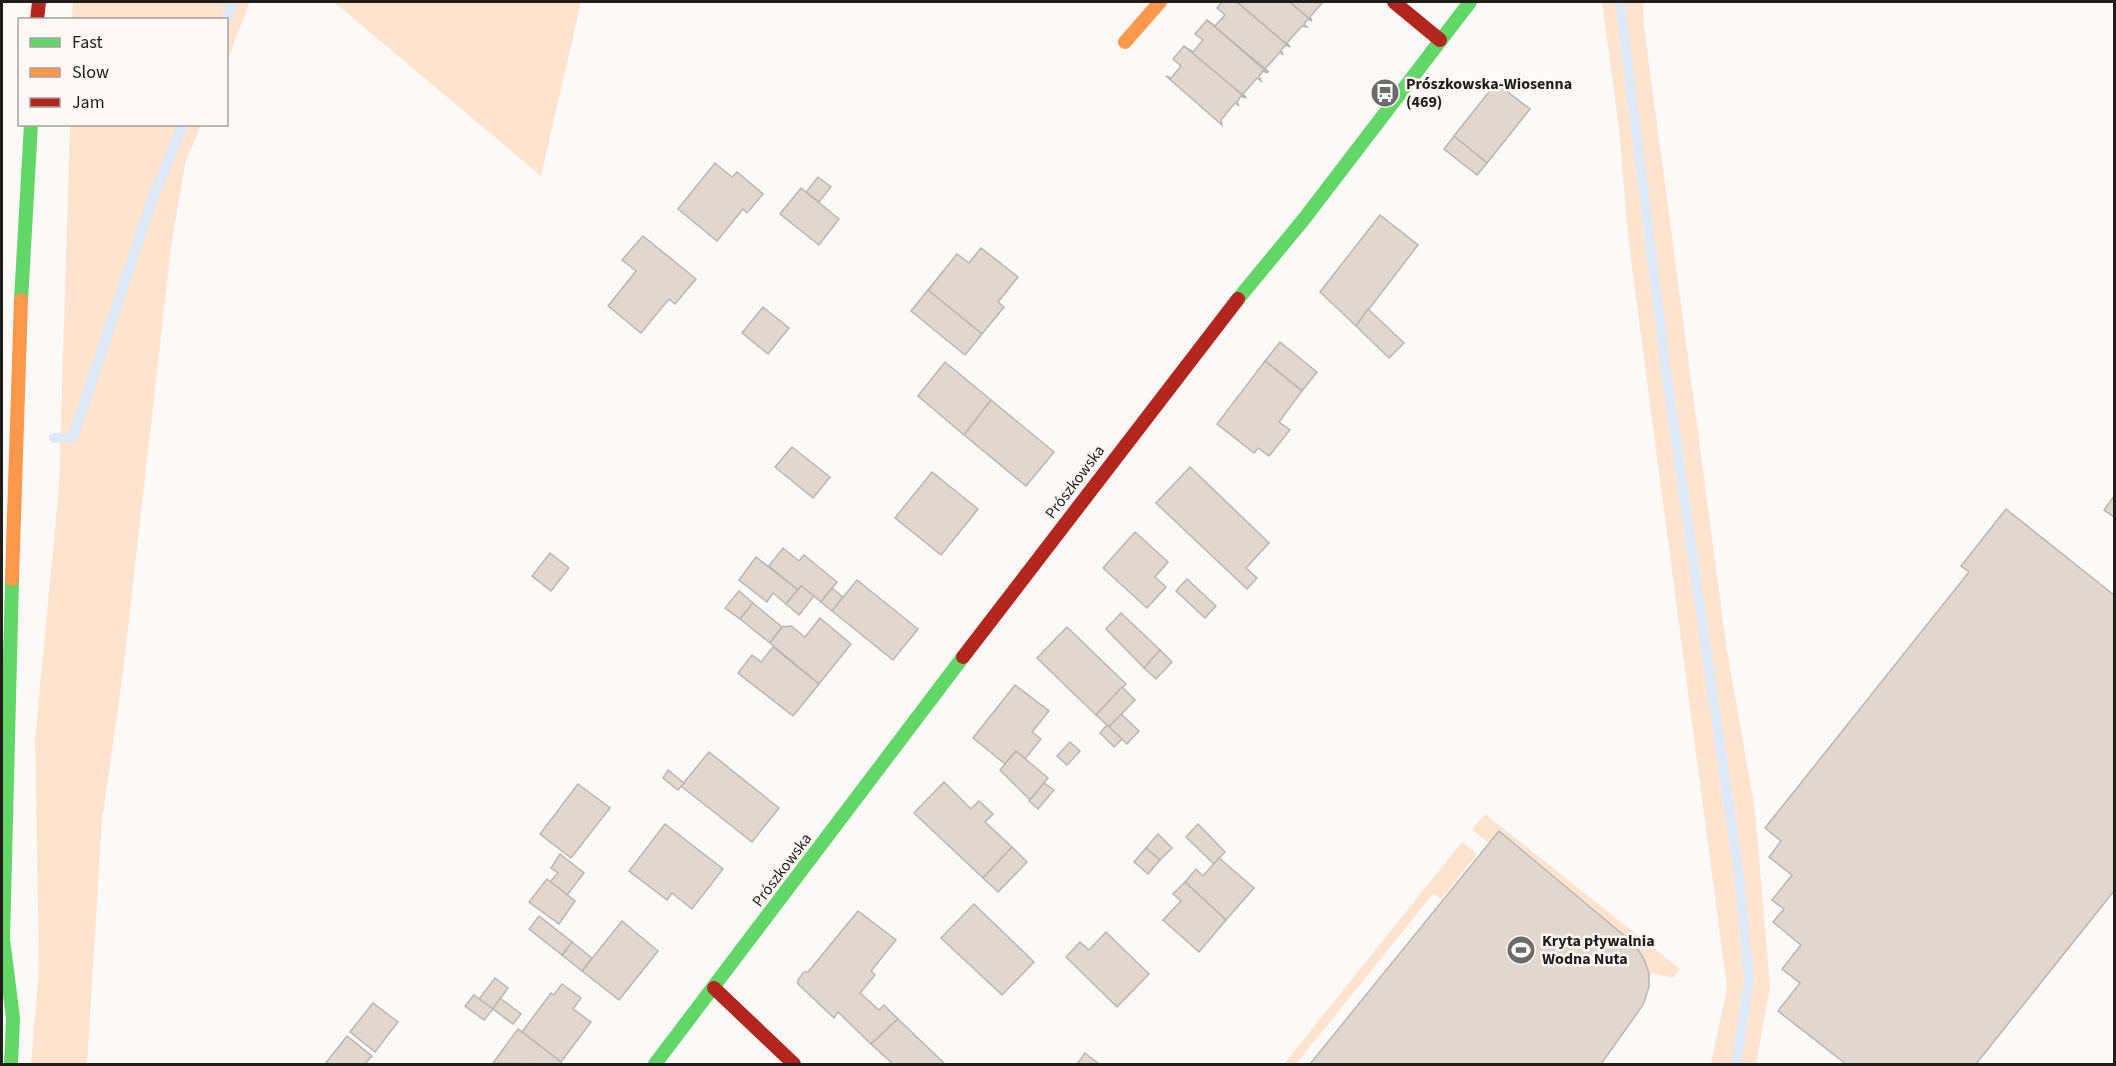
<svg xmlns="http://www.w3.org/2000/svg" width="2116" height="1066" font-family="'Source Sans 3',sans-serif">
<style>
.green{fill:#fee3cf}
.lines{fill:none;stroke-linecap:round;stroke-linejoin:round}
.stream{stroke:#dde9f7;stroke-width:10}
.building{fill:#e2d7ce;stroke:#b8b5b3;stroke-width:1.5}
.fast{stroke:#63d668;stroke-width:14}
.slow{stroke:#ff974d;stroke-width:14}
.jam{stroke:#b3261e;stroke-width:14}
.labels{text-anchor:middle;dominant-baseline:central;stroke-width:5;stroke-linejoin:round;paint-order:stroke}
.poi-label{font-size:16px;font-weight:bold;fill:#211d1a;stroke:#fef9f6;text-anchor:start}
.street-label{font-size:16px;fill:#211d1a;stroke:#fef9f6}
</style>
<rect width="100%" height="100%" fill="#fcfaf8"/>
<g class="green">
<polygon points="73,2 250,2 227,61 226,20 72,19"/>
<polygon points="334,2 581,2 541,176"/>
<polygon points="1602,2 1643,2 1644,26 1727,651 1755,810 1770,987 1756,1064 1711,1064 1727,988 1628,237 1619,128"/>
<polygon points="70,125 201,125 185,164 171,246 124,665 102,821 87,1064 31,1064 39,967 35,739 59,487"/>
<polygon points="1485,814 1680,969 1673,978 1649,973 1643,957 1633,943 1499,832 1489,843 1472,830"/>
<polygon points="1462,842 1477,854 1441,899 1433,894 1296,1064 1284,1064"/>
</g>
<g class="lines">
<g class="stream">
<polyline points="1620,2 1668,385 1740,883 1749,980 1736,1064"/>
<polyline points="226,20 233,2"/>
<polyline points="54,438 73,437 152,200 183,124"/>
</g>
</g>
<g class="building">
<polygon points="1222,2 1237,2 1290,47 1286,45 1281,50 1283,55 1280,52 1265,69 1269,72 1207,20 1215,26 1225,15 1217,8"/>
<polygon points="1237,2 1290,2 1312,21 1308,19 1304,24 1307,27 1302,26 1287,43 1290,47"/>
<polygon points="1290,2 1323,2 1310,17 1312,21"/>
<polygon points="1207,20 1268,73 1263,71 1259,76 1261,81 1257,78 1243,94 1246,98 1184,46 1193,52 1203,40 1195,34"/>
<polygon points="1184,46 1246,98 1241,96 1237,102 1239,106 1235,103 1221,120 1222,125 1166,76 1171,78 1181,66 1173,59"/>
<polygon points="1496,83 1530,109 1487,163 1454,136"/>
<polygon points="1454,136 1487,163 1477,175 1444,149"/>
<polygon points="715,163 732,177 737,172 763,194 747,213 743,209 717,241 678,209"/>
<polygon points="818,177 831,187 819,202 806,192"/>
<polygon points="801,188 839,219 819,245 780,214"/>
<polygon points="1380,215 1418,245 1356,326 1320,292"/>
<polygon points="643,236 696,279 675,304 669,299 641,333 608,306 636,271 622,260"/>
<polygon points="981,248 1018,277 998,302 1004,307 982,334 928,290 957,254 969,263"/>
<polygon points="928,290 982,334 965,355 911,311"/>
<polygon points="763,307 789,328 768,354 742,333"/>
<polygon points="1368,309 1404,343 1389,358 1356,326"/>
<polygon points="1280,342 1317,372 1302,391 1265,361"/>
<polygon points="1265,361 1302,391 1279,422 1290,430 1269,456 1258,448 1254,453 1217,424"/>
<polygon points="945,362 991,400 964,435 918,396"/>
<polygon points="991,400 1054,452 1026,486 964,435"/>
<polygon points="792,447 830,477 813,498 775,467"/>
<polygon points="1190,467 1269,543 1246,568 1257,578 1247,589 1156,503"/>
<polygon points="932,472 978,509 941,555 895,518"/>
<polygon points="2114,496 2114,517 2104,510"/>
<polygon points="2006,509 2114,595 2114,891 1976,1064 1846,1064 1778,1011 1800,983 1782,969 1801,945 1773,922 1784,909 1772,900 1792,875 1769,857 1781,841 1765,828 1969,572 1961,566"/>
<polygon points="1135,532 1168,562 1155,577 1166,587 1147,608 1103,568"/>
<polygon points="783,548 799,561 804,555 837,582 821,602 801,586 798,590 769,566"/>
<polygon points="550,553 569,568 551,591 532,576"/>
<polygon points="756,557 798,590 786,604 773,593 767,602 739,580"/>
<polygon points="1187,579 1216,606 1205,618 1176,591"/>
<polygon points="857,580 918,629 893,660 832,611"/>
<polygon points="801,586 814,596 799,615 786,604"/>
<polygon points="832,588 843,597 832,611 821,602"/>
<polygon points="739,591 753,603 740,619 725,608"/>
<polygon points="753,603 782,627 770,643 740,619"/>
<polygon points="1121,613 1160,650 1144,668 1106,629"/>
<polygon points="820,618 851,644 819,684 770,643 782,627 791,626 805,637"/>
<polygon points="1067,627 1126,684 1096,715 1037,658"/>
<polygon points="773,647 819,684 793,716 738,673 752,655 761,662"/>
<polygon points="1160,650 1172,662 1156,679 1144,668"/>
<polygon points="1015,685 1049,711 1032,732 1041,739 1025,759 1016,751 1005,764 973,738"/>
<polygon points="1122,687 1135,700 1109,727 1096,715"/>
<polygon points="1121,714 1139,731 1127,744 1109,727"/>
<polygon points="1107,725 1122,739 1114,747 1100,733"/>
<polygon points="1070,742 1080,751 1067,765 1057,756"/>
<polygon points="1016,751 1048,778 1030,800 1000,770"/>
<polygon points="709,752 779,808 752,842 681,786"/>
<polygon points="668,770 684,783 678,790 663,778"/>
<polygon points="944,782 971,809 979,801 993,814 985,822 1012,847 983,878 914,813"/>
<polygon points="1044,783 1054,790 1038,809 1029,801"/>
<polygon points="578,784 610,808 571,858 540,834"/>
<polygon points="665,824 723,869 692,909 672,893 667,900 629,871"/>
<polygon points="1198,824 1225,852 1214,864 1186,837"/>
<polygon points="1499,831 1633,943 1643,957 1649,973 1649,987 1643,1005 1601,1064 1310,1064"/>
<polygon points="1158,834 1172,848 1160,860 1146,848"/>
<polygon points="1012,847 1027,862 998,892 983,878"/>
<polygon points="1146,848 1160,860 1148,874 1134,862"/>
<polygon points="560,854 584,873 567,895 550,882 558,873 551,868"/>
<polygon points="1219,858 1254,888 1226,920 1185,882 1196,869 1203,876"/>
<polygon points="547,879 575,901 559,924 529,902"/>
<polygon points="1185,882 1226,920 1199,952 1163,920 1181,901 1173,894"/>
<polygon points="974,904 1034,962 1002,995 941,938"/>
<polygon points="858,911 896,940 871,971 875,975 860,993 879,1010 884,1005 898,1019 871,1044 838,1012 834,1018 798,984 798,980 804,972 808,972"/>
<polygon points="539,916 572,942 562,955 529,929"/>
<polygon points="622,921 658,951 619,1000 582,971"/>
<polygon points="1106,932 1149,974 1117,1007 1066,957 1080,942 1089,950"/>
<polygon points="572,942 592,958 582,971 562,955"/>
<polygon points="495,978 508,988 493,1009 479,999"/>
<polygon points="562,984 581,998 573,1009 591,1022 561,1062 518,1029 522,1032 551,993 554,995"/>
<polygon points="474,995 493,1009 484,1020 465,1006"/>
<polygon points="500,998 521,1014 513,1024 493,1009"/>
<polygon points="373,1003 398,1022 375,1052 350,1032"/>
<polygon points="898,1019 945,1064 893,1064 871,1044"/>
<polygon points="518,1029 561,1062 559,1064 493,1063"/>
<polygon points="347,1036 372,1056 365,1064 325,1064"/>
<polygon points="1085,1053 1099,1064 1077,1064"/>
</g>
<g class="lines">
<g class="fast">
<polyline points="1238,299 1304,219 1470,2"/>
<polyline points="21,300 31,124"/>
<polyline points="11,1064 13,1018 3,939 12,579"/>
<polyline points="655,1064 963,657"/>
</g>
<g class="slow">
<polyline points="1125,42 1160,2"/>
<polyline points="12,579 21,300"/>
</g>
<g class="jam">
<polyline points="1394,2 1440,40"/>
<polyline points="37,20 39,2"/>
<polyline points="963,657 1238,299"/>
<polyline points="714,988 794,1064"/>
</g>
</g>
<defs>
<g id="bus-disc" transform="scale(1.5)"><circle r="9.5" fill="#6e6a68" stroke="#fef9f6"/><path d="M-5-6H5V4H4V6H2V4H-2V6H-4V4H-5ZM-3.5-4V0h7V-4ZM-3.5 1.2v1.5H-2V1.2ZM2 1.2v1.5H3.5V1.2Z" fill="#fff"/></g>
<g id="stadium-disc" transform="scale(1.5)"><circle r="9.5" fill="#6e6a68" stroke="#fef9f6"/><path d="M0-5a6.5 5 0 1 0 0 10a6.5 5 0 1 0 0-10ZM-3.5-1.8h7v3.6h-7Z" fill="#fff"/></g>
</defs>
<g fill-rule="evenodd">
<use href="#bus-disc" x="1385" y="93"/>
<use href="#stadium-disc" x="1521" y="950"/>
</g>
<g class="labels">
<g class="poi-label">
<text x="1406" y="84">Prószkowska-Wiosenna<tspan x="1406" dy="18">(469)</tspan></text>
<text x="1542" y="941">Kryta pływalnia<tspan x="1542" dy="18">Wodna Nuta</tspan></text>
</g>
<g class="street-label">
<text transform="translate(1075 482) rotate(-53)">Prószkowska</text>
<text transform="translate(782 870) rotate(-53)">Prószkowska</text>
</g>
</g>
<rect width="2116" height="1066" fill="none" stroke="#211d1a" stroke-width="6"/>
<rect x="18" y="18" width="210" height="108" fill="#fef9f6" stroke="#a6a19e" stroke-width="1.5"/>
<rect x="30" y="38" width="30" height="9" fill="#63d668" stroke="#a6a19e" stroke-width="1.5"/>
<text x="72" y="48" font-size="18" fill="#211d1a">Fast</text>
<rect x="30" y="68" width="30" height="9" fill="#ff974d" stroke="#a6a19e" stroke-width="1.5"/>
<text x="72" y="78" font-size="18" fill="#211d1a">Slow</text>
<rect x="30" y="98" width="30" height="9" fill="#b3261e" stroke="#a6a19e" stroke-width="1.5"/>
<text x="72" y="108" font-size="18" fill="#211d1a">Jam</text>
</svg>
